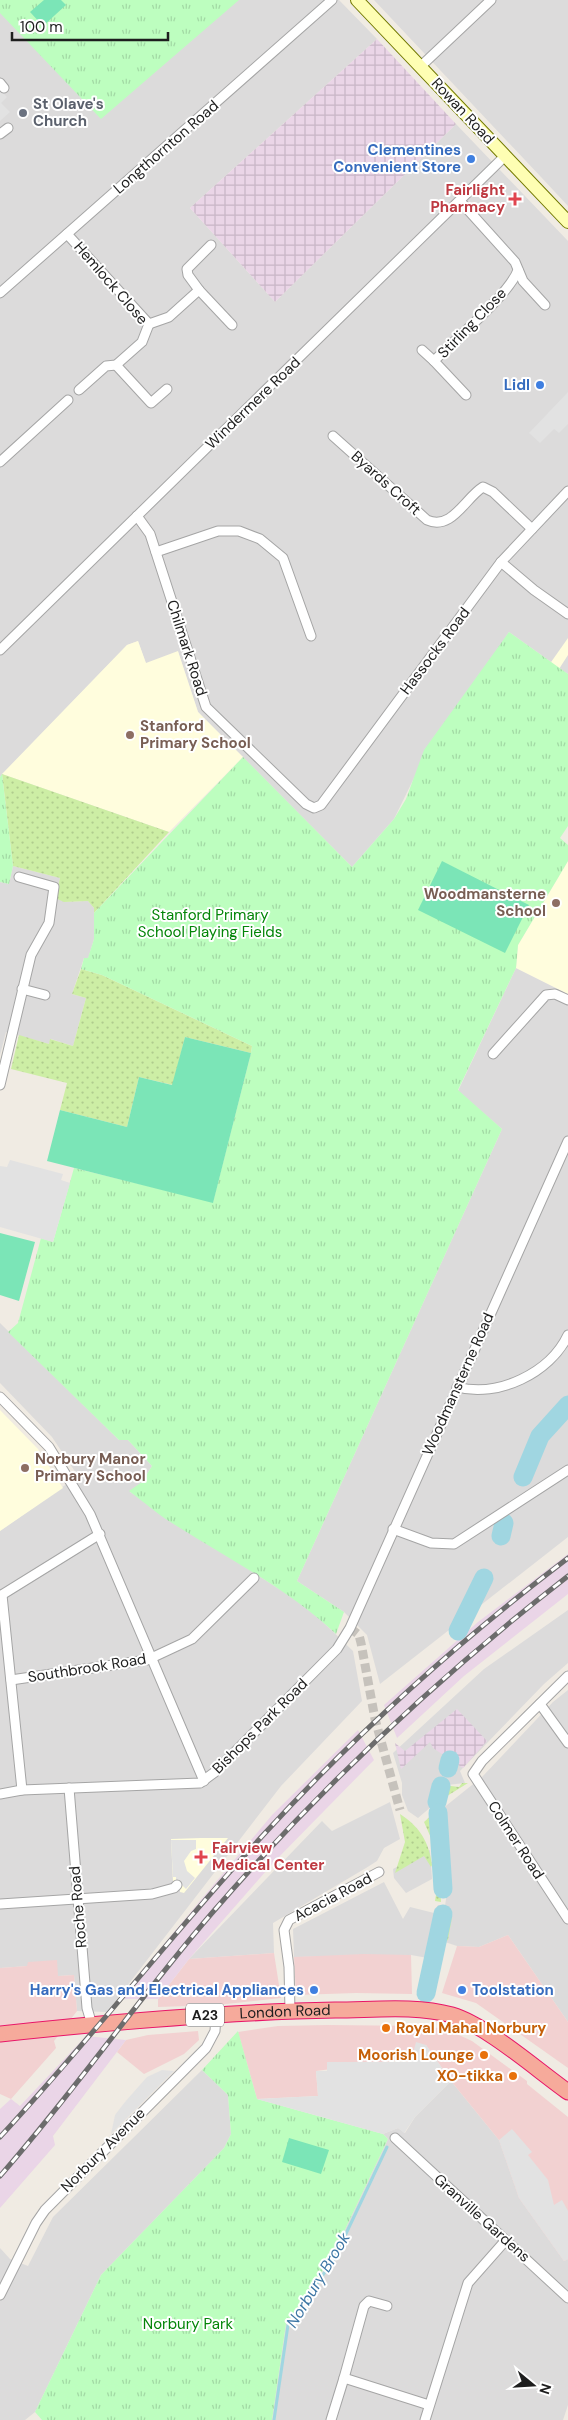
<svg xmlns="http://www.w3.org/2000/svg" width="568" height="2420" font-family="'DM Sans',sans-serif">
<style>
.residential{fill:#dcdbdb}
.commercial{fill:#f2d1d1}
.industrial{fill:url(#industrial-grid)}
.education{fill:#fffddd}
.railway{fill:#ead5e7}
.grass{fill:url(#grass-dots)}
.park{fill:url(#park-tufts)}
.pitch{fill:#7be5b7}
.parking{fill:#e2e2e2}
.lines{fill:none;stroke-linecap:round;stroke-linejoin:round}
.stream{stroke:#a0d6e1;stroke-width:3}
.river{stroke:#a0d6e1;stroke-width:19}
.minor-tunnel{stroke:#c6c2bc;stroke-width:9;stroke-dasharray:9 4.5;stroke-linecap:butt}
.minor-casing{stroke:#a5a5a5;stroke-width:11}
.secondary-casing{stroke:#737a00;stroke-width:14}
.trunk-casing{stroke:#e81668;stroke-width:17}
.minor{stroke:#fff;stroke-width:9}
.secondary{stroke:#fefeb3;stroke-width:12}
.trunk{stroke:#f6aa9b;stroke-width:15}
.rail-casing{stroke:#6c6c6c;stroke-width:5}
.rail{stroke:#fff;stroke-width:3;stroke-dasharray:9;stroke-linecap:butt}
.worship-dot{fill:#6b7280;stroke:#fff;stroke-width:2}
.shop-dot{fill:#3f7fe0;stroke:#fff;stroke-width:2}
.health-dot{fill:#e0444e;stroke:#fff;stroke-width:2}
.education-dot{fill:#8d6e63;stroke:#fff;stroke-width:2}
.food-dot{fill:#e8710a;stroke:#fff;stroke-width:2}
.labels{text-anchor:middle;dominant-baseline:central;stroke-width:4;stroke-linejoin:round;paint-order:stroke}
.shield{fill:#fff;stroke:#626262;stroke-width:1}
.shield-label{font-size:14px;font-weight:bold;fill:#1e1e1e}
.worship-label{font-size:15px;font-weight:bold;fill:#5b616d;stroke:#fff;text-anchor:start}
.street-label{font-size:15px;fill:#1e1e1e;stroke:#fff}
.shop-label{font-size:15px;font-weight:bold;fill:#366cbe;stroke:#fff;text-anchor:end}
.health-label{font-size:15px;font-weight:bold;fill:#be3a42;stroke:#fff;text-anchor:end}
.education-label{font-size:15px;font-weight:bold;fill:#785e54;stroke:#fff;text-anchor:start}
.park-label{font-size:15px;fill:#038508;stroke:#fff}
.food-label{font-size:15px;font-weight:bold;fill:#c56008;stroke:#fff;text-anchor:end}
.water-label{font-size:16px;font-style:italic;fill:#3e77a5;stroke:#fff}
</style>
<defs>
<pattern id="industrial-grid" width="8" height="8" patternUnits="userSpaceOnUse" patternTransform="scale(1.25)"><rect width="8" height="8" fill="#ead5e7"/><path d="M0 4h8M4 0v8" fill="none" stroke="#c8b6c6"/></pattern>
<pattern id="grass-dots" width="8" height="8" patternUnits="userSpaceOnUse" patternTransform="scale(1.25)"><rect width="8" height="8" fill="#cdeea5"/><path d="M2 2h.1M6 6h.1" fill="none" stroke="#b0cc8e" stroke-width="1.8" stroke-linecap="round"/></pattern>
<pattern id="park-tufts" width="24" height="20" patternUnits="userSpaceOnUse" patternTransform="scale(1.25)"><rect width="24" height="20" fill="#bdfebf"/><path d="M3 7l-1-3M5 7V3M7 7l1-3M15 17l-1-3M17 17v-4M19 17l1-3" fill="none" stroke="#a2d9a4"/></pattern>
</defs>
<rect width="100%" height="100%" fill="#f0ebe3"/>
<g class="residential">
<polygon points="0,0 339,0 377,39 190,208 275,302 456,124 568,241 568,674 509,632 414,778 394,819 352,867 198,712 178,652 146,664 138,641 127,645 0,777"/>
<polygon points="374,0 568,0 568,206 541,177"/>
<polygon points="13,866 60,878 55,897 64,902 88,901 94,908 94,939 88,959 84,958 72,994 86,998 73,1046 51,1039 49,1044 6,1032 0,1055 0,882 9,884"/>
<polygon points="516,968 568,994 568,1537 380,1684 367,1635 344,1612 297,1581 502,1129 458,1091"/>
<polygon points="0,1323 119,1440 128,1440 152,1466 142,1482 130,1492 293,1598 321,1620 353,1651 362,1701 281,1786 107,2012 77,2011 74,1975 58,1976 28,1962 28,1966 0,1968 0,1531 78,1476 52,1437 0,1383"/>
<polygon points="568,1610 568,1663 544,1684 460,1771 465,1783 438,1786 432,1806 418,1818 408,1811 402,1795 402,1783 393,1753 484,1669"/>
<polygon points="568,1690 568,2022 508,1935 479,1947 457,1946 442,1941 439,1960 411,1955 294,1957 293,1929 384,1882 403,1919 410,1907 434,1913 438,1905 445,1906 447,1892 442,1809 482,1777 553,1702"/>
<polygon points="390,1802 400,1839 384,1848 377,1861 366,1868 273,1923 274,1953 189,1959 322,1821 332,1831"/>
<polygon points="430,1850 432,1879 406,1893 394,1878 393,1869"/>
<polygon points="202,2070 228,2095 231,2134 224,2148 101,2275 35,2412 25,2420 0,2420 0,2248 10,2259 28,2266 53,2217"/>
<polygon points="451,2081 499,2140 519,2198 564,2261 568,2259 568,2405 563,2420 272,2420 286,2324 332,2257 388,2139 383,2134 398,2128 405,2133 415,2117"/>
</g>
<g class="commercial">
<polygon points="508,1935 568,2022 568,2068 476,2003 442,1993 457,1946 479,1947"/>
<polygon points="274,1953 281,1998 217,2005 158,2007 158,1999 189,1959"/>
<polygon points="364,1954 411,1955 412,1994 356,1993 296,1995 294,1957"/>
<polygon points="57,1960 58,1976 74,1975 77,2011 54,2041 56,2048 11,2099 0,2094 0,1968 27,1966 28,1962"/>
<polygon points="327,2025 428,2026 448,2030 472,2041 527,2081 527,2084 568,2117 568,2259 564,2261 519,2198 499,2140 451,2081 426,2045 411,2062 400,2060 316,2071 318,2096 257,2099 238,2032 278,2026"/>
<polygon points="198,2031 199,2040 184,2054 144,2074 117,2052 126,2040 148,2035"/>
</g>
<g class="industrial">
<polygon points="377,39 456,124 275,302 190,208"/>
<polygon points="457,1709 487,1741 463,1768 433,1748 430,1742 401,1769 395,1743 405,1751"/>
</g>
<g class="education">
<polygon points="568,638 568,655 559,669 549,665"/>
<polygon points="138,641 146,663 178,651 198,712 243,757 169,832 2,774 127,645"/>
<polygon points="568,861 568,994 516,968 518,945"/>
<polygon points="0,1410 38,1449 63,1488 0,1531"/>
<polygon points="201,1838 228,1838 184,1893 180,1892 180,1887 173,1882 171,1839"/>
</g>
<g class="railway">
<polygon points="568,1554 568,1594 464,1676 397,1738 384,1705 478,1622"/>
<polygon points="358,1730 374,1760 274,1862 189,1959 158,1999 118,1999 272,1815"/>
<polygon points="86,2036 126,2040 53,2136 55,2145 0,2208 0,2109 11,2099 20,2106"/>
</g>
<g class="grass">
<polygon points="2,774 169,832 94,913 94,908 88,901 64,902 55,898 60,878 13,866"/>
<polygon points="81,969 102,975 252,1046 251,1053 185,1037 173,1085 139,1077 127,1127 60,1110 67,1083 11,1069 19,1035 49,1044 50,1039 73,1046 86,998 72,994"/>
<polygon points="462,1783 468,1783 439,1801 443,1785 459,1787"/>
<polygon points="435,1812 441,1902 435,1901 437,1888 435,1847 424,1822"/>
<path d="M 400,1814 C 420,1827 429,1842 432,1865 L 431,1867 L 424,1856 L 395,1873 L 405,1842 Z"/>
<polygon points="444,1915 452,1917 448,1940 438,1945"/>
</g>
<g class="park">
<polygon points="0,0 239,0 101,119 0,13"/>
<path d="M 509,632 L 568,674 L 568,826 L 560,838 L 568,845 L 568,861 L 518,945 L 516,968 L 458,1090 L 502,1129 L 297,1581 L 344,1612 L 336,1634 C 287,1588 228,1559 172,1523 C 157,1514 144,1502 129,1491 L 142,1482 L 152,1466 L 128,1440 L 119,1440 L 8,1332 L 18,1323 L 41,1238 L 53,1242 L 74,1168 L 213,1202 L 251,1053 L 252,1046 L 102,975 L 81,969 L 84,958 L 88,958 L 94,939 L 94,913 L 243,757 L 352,867 L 394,819 L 406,799 L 424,750 Z"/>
<polygon points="2,774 13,866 9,884 0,882 0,777"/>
<polygon points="238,2031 257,2099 383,2134 388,2139 332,2257 286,2324 272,2420 42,2420 35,2412 101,2275 224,2148 231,2134 228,2095 202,2070"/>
</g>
<g class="pitch">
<polygon points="44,0 61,0 66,5 43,26 30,12"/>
<polygon points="442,861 529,905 505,953 418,910"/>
<polygon points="185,1037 251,1053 213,1203 47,1161 60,1110 127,1127 139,1077 172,1085"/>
<polygon points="0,1233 35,1242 19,1301 0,1295"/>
<polygon points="289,2138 329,2150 321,2174 282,2162"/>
</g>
<g class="parking">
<polygon points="0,90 7,97 1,103 10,112 0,121"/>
<polygon points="568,392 568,424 559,433 554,429 540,443 529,433"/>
<polygon points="10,1160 63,1174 61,1180 70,1183 53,1242 0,1227 0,1166 7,1167"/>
<polygon points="171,1840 196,1840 196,1849 191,1851 184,1861 187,1871 195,1878 186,1889 182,1885 180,1887 173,1882 176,1882 176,1877 173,1877"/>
<polygon points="416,2042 426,2045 451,2081 415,2117 404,2133 398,2128 383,2134 257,2099 318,2096 316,2071 327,2071 327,2062 411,2062"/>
<polygon points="162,2070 174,2071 111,2134 115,2115 125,2102 147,2077"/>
<polygon points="512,2129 532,2152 528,2155 548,2180 554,2205 562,2200 568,2211 568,2259 564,2261 519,2198 499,2140"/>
</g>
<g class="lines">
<polyline class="stream" points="274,2420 288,2325 334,2259 387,2147"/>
<g class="river">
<polyline points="523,1477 540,1436 568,1405"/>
<polyline points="501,1536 504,1523"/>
<polyline points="458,1631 484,1578"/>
<polyline points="448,1768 450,1760"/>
<polyline points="437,1802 441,1786"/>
<polyline points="438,1813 443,1889"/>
<polyline points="426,1993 443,1914"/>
</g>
<polyline class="minor-tunnel" points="350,1628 359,1635 361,1643 375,1719 400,1810"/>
<g class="minor-casing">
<g id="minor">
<polyline points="421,66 491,0"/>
<polyline points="0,83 4,88"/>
<polyline points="0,134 8,128"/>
<polyline points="460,201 515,262 523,281 545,305"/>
<polyline points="67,234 149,324 142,342 116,365 106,366 79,390"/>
<polyline points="199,290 188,275 187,269 211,245"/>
<polyline points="0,293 332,0"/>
<polyline points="149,324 169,317 199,290 232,325"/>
<polyline points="422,350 434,361"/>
<polyline points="116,365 151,403 167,389"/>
<path d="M 466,395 L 434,361 C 454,340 509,295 518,270"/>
<path d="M 333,436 L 427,520 C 452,531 465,498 483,487 L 493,492 L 532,529"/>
<polyline points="0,462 68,400"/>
<polyline points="137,516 150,534 206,707 306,804 314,808 321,805 501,562 568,491"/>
<polyline points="156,552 218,531 239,531 260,539 283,558 311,636"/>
<polyline points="501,562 534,590 568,614"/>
<polyline points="0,650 505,156"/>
<polyline points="22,989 45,995"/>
<polyline points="493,1054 546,995 555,994 568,1000"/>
<polyline points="0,1085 31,955 49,923 54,887 19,877"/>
<path d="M 457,1387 C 498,1398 550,1373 568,1335"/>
<polyline points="0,1397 49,1447 90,1514 204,1781"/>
<polyline points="393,1529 431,1543 454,1544 568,1470"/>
<polyline points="2,1595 22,1790"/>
<polyline points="0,1596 100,1534"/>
<polyline points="568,1676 482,1761 473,1774 568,1919"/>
<polyline points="11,1680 147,1660 192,1639 254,1578"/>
<polyline points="540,1704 568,1743"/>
<polyline points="69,1788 87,2008 92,2025"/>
<polyline points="0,1794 22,1790 200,1783 215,1772 337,1649 350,1628 568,1141"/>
<polyline points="0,1904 152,1894 174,1888 177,1885"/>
<polyline points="290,2011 289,1967 284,1930 289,1920 379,1872"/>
<polyline points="395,2138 568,2298"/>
<polyline points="0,2295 36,2223 45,2210 206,2048 215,2031 216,2015"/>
<polyline points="344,2378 364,2306 369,2301 387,2306"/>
<polyline points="331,2420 344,2378 429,2405"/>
<polyline points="425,2420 468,2283 506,2240"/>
</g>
</g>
<g class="secondary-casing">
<polyline id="secondary" points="357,0 568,222"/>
</g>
<g class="trunk-casing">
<g id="trunk">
<path id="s1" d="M 0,2034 C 111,2022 223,2012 335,2010 C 373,2010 415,2005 452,2015 C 486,2025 537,2070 568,2092"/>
</g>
</g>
<use href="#minor" class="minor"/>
<use href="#secondary" class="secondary"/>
<use href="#trunk" class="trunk"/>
<g class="rail-casing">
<g id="rail">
<path d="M 0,2137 C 92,2038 174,1931 266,1832 C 358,1732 460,1640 568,1558"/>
<path d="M 0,2176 C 74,2092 138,1999 212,1913 C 319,1789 438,1677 568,1576"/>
</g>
</g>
<use href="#rail" class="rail"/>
</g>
<circle class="worship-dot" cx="23" cy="113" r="5"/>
<g class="shop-dot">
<circle cx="471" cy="159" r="5"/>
<circle cx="540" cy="385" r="5"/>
<circle cx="314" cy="1990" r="5"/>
<circle cx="462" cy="1990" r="5"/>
</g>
<g class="health-dot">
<path d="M512.5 191.5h5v5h5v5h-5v5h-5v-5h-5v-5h5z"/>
<path d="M198.5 1849.5h5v5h5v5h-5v5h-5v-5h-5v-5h5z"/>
</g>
<g class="education-dot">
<circle cx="130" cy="735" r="5"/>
<circle cx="556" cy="903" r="5"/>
<circle cx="25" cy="1468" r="5"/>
</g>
<g class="food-dot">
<circle cx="386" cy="2028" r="5"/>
<circle cx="484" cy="2055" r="5"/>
<circle cx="513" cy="2076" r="5"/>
</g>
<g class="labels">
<rect class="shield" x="186" y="2003.5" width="38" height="23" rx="4"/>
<g class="shield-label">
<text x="205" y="2015">A23</text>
</g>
<g class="worship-label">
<text x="33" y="104">St Olave's<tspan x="33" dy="17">Church</tspan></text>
</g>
<g class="street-label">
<text transform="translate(463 111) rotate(47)">Rowan Road</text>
<text transform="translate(166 147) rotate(-41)">Longthornton Road</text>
<text transform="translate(111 283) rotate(49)">Hemlock Close</text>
<text transform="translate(472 323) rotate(-46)">Stirling Close</text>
<text transform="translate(253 403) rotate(-44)">Windermere Road</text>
<text transform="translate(386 483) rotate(42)">Byards Croft</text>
<text transform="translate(187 648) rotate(72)">Chilmark Road</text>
<text transform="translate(435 651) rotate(-53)">Hassocks Road</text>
<text transform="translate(458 1384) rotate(-66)">Woodmansterne Road</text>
<text transform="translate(87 1668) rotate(-9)">Southbrook Road</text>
<text transform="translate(260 1726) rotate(-45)">Bishops Park Road</text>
<text transform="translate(516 1840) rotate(57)">Colmer Road</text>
<text transform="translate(333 1897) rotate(-28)">Acacia Road</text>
<text transform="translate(78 1907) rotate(-95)">Roche Road</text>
<text stroke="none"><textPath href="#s1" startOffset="286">London Road</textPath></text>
<text transform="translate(103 2150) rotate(-45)">Norbury Avenue</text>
<text transform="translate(482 2218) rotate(42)">Granville Gardens</text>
</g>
<g class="shop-label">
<text x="461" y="150">Clementines<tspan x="461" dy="17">Convenient Store</tspan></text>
<text x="530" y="385">Lidl</text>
<text x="304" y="1990">Harry's Gas and Electrical Appliances</text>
<text x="472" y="1990" text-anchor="start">Toolstation</text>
</g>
<g class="health-label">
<text x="505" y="190">Fairlight<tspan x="505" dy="17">Pharmacy</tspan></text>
<text x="212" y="1848" text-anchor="start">Fairview<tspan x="212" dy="17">Medical Center</tspan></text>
</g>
<g class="education-label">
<text x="140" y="726">Stanford<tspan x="140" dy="17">Primary School</tspan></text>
<text x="546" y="894" text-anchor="end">Woodmansterne<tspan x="546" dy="17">School</tspan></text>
<text x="35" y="1459">Norbury Manor<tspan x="35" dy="17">Primary School</tspan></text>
</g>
<g class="park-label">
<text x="210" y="915">Stanford Primary<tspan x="210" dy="17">School Playing Fields</tspan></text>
<text x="188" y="2324">Norbury Park</text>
</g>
<g class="food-label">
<text x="396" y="2028" text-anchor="start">Royal Mahal Norbury</text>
<text x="474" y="2055">Moorish Lounge</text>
<text x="503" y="2076">XO-tikka</text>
</g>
<g class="water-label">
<text transform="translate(318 2280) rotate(-59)">Norbury Brook</text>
</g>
</g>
<g transform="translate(533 2385) rotate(108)" stroke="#ffffff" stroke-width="4" paint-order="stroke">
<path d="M0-4L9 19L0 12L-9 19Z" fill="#1e1e1e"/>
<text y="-8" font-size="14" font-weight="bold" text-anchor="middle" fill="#1e1e1e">N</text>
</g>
<path d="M12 32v8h156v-8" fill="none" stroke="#1e1e1e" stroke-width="2.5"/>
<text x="20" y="32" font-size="15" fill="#1e1e1e" stroke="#ffffff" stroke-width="4" paint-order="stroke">100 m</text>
</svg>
